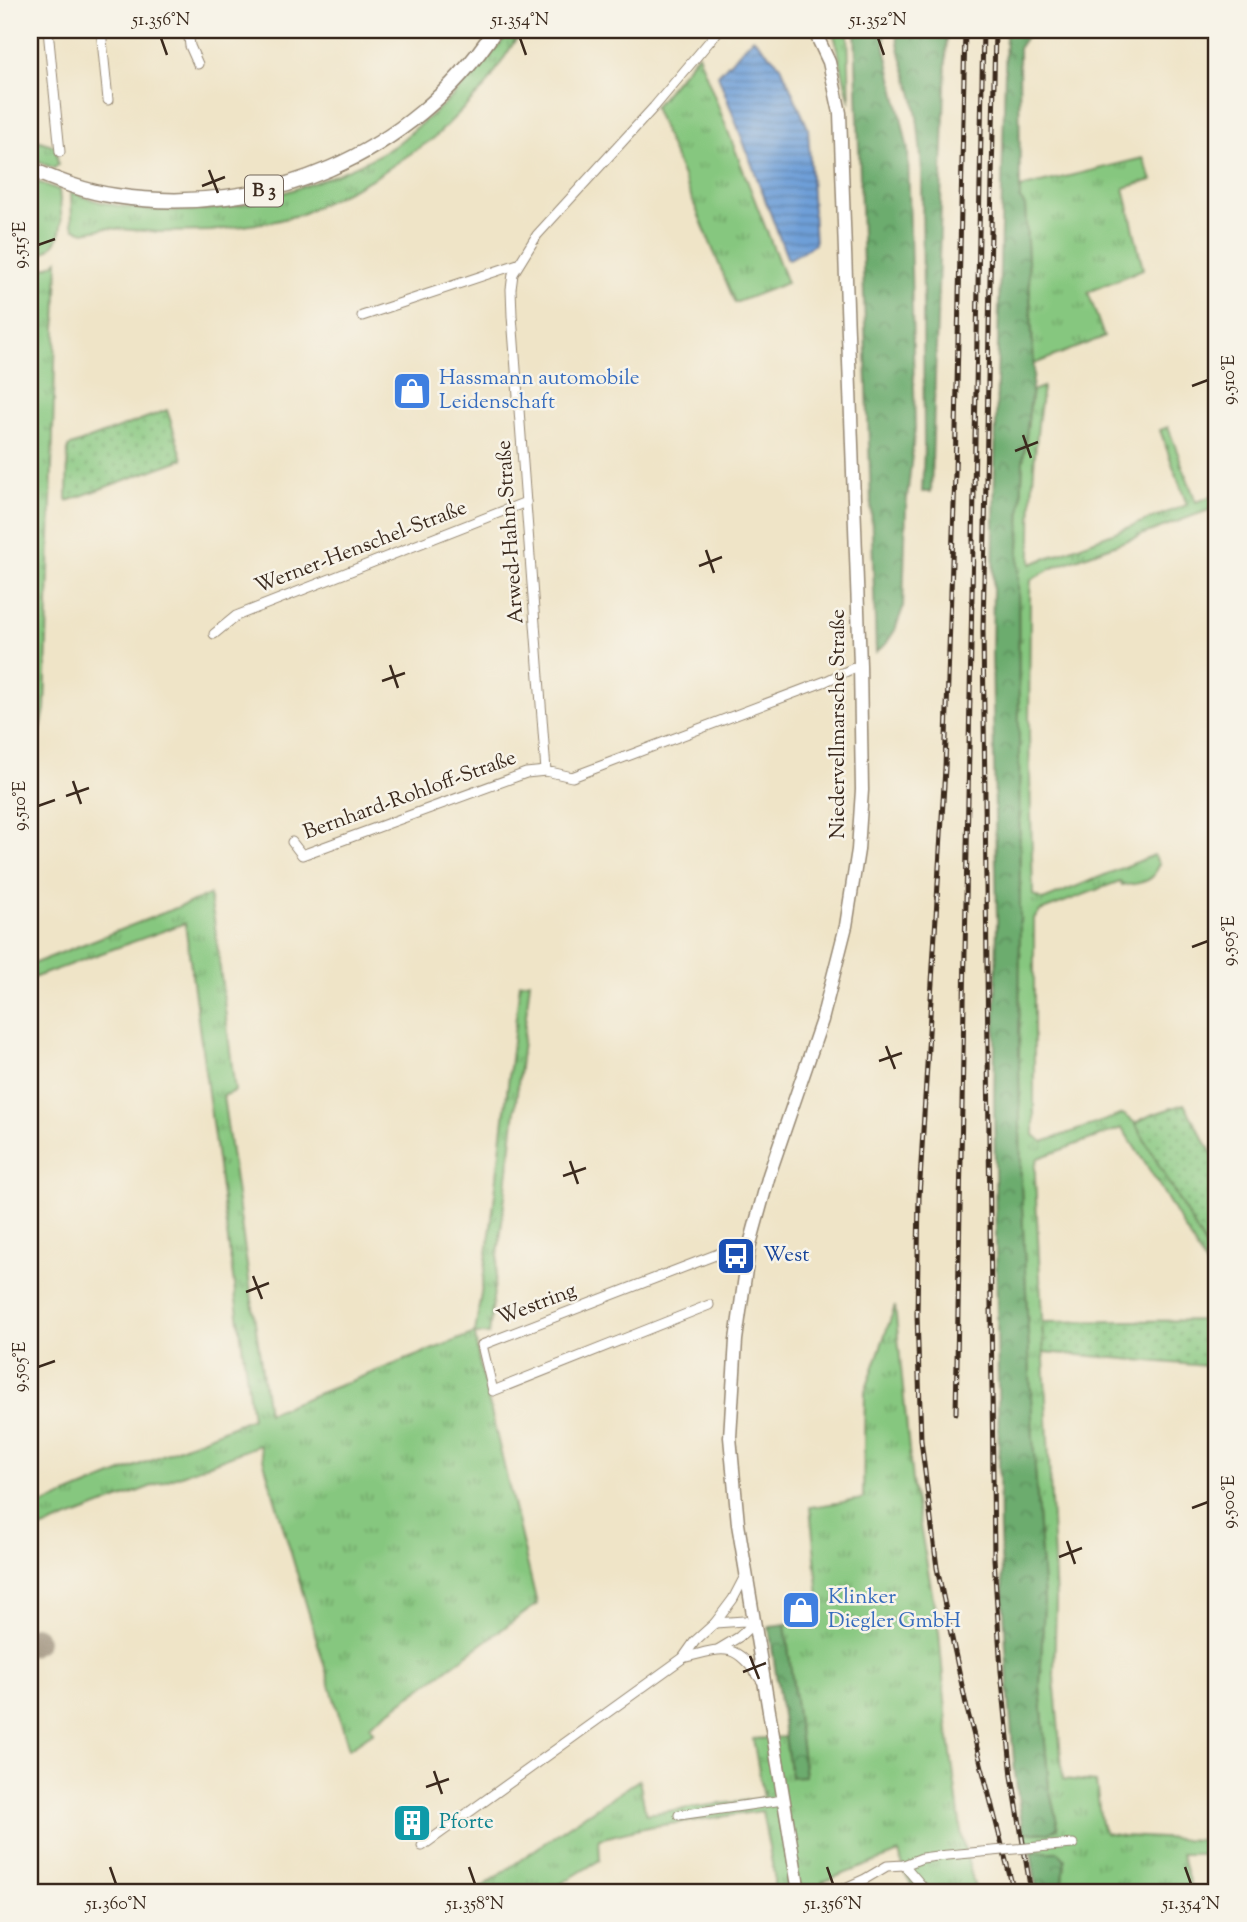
<svg xmlns="http://www.w3.org/2000/svg" width="1247" height="1922" font-family="'Sorts Mill Goudy',serif">
<style>
.grass{fill:url(#grass-tufts);stroke:#60784e;stroke-width:2}
.forest{fill:url(#forest-crowns);stroke:#546b46;stroke-width:2}
.park{fill:url(#park-dots);stroke:#60784e;stroke-width:2}
.water{fill:url(#water-rules);stroke:#54647b;stroke-width:2}
.lines{fill:none;stroke-linecap:round;stroke-linejoin:round}
.taxiway{stroke:#958772;stroke-width:28}
.street-casing{stroke:#958772;stroke-width:11}
.secondary-casing{stroke:#958772;stroke-width:15}
.primary-casing{stroke:#958772;stroke-width:17}
.street{stroke:#fff;stroke-width:9}
.secondary{stroke:#fff;stroke-width:12}
.primary{stroke:#fff;stroke-width:14}
.rail-casing{stroke:#3b2a1e;stroke-width:5}
.rail{stroke:#f7f3e8;stroke-width:2.5;stroke-dasharray:8;stroke-linecap:butt}
.street-bridge-casing{stroke:#958772;stroke-width:11;stroke-linecap:butt}
.street-bridge{stroke:#fff;stroke-width:9}
.ticks{fill:none;stroke:#3b2a1e;stroke-width:2.5}
.labels{text-anchor:middle;dominant-baseline:central;stroke-width:5;stroke-linejoin:round;paint-order:stroke}
.shield{fill:#f7f3e8;stroke:#73665b;stroke-width:2}
.shield-label{font-size:19px;font-weight:bold;fill:#3b2a1e}
.shop-label{font-size:21px;fill:#366cbe;stroke:#f7f3e8;text-anchor:start}
.street-label{font-size:21px;fill:#3b2a1e;stroke:#f7f3e8}
.transit-label{font-size:21px;fill:#164399;stroke:#f7f3e8;text-anchor:start}
.culture-label{font-size:21px;fill:#0d838f;stroke:#f7f3e8;text-anchor:start}
.neatline{fill:none;stroke:#3b2a1e;stroke-width:2.5}
.ticks-label{font-size:18px;text-anchor:middle;fill:#3b2a1e}
</style>
<defs>
<pattern id="grass-tufts" width="24" height="20" patternUnits="userSpaceOnUse" patternTransform="scale(1.75)"><rect width="24" height="20" fill="#86c77f"/><path d="M3 7l-1-3M5 7V3M7 7l1-3M15 17l-1-3M17 17v-4M19 17l1-3" fill="none" stroke="#6fa267"/></pattern>
<pattern id="forest-crowns" width="20" height="18" patternUnits="userSpaceOnUse" patternTransform="scale(1.75)"><rect width="20" height="18" fill="#6cac6e"/><path d="M2 6a3 3 0 1 1 6 0M12 15a3 3 0 1 1 6 0" fill="none" stroke="#5a8c5a"/></pattern>
<pattern id="park-dots" width="8" height="8" patternUnits="userSpaceOnUse" patternTransform="scale(1.75)"><rect width="8" height="8" fill="#86c77f"/><path d="M2 2h.1M6 6h.1" fill="none" stroke="#6fa267" stroke-width="1.8" stroke-linecap="round"/></pattern>
<pattern id="water-rules" width="6" height="5" patternUnits="userSpaceOnUse" patternTransform="scale(1.75)"><rect width="6" height="5" fill="#6e9fd8"/><path d="M0 2.5h6" fill="none" stroke="#5c82af"/></pattern>
</defs>
<rect width="100%" height="100%" fill="#f7f3e8"/>
<filter id="ink" filterUnits="userSpaceOnUse"><feTurbulence type="fractalNoise" baseFrequency=".0143" numOctaves="2"/><feDisplacementMap in="SourceGraphic" scale="14" xChannelSelector="R" yChannelSelector="G"/><feConvolveMatrix kernelMatrix="1 2 1 2 8 2 1 2 1" color-interpolation-filters="sRGB"/></filter>
<filter id="wash" filterUnits="userSpaceOnUse"><feTurbulence type="fractalNoise" baseFrequency=".00686" numOctaves="4" result="noise"/><feDisplacementMap in="SourceGraphic" scale="28" xChannelSelector="R" yChannelSelector="G"/><feGaussianBlur stdDeviation="1.57" result="paint"/><feColorMatrix in="noise" values="0 0 0 0 0 0 0 0 0 0 0 0 0 0 0 0 0 1.4 0 .05"/><feComposite in="paint" operator="in"/></filter>
<g filter="url(#wash)">
<rect width="100%" height="100%" fill="#efe4c7"/>
<g class="grass">
<path d="M 511,30 L 522,30 L 486,86 L 434,138 L 374,178 L 302,214 L 276,221 L 211,231 L 159,232 L 106,228 L 84,232 L 75,229 L 72,224 L 71,192 C 123,214 195,215 250,203 C 262,201 274,196 286,192 C 323,180 360,167 394,146 C 404,139 413,130 423,122 C 456,95 486,65 511,30 Z"/>
<polygon points="831,30 848,30 850,103 835,38"/>
<polygon points="698,54 787,283 735,303 654,107"/>
<polygon points="30,138 56,146 58,165 54,168 30,159"/>
<polygon points="1143,158 1152,180 1124,188 1143,269 1088,292 1104,337 1034,364 1025,206 1020,199 1020,188"/>
<path d="M 30,179 L 59,190 C 62,223 68,247 30,259 Z"/>
<polygon points="58,260 45,709 30,782 30,274 54,264"/>
<path d="M 1043,387 C 1034,446 1030,505 1031,564 L 1187,505 L 1160,430 L 1168,427 L 1196,502 L 1217,494 L 1217,507 L 1052,568 L 1031,580 L 1030,595 L 1029,735 L 1033,895 L 1043,900 L 1154,855 L 1159,864 C 1158,865 1154,875 1153,876 C 1147,883 1131,885 1122,885 L 1120,881 L 1040,911 L 1034,918 L 1034,1135 L 1043,1142 L 1123,1114 L 1135,1123 L 1217,1267 L 1217,1284 L 1156,1180 L 1122,1128 L 1038,1158 L 1035,1166 L 1035,1177 L 1056,1601 L 1054,1676 L 1063,1779 L 1096,1782 L 1101,1824 L 1105,1833 L 1123,1836 L 1217,1841 L 1217,1854 L 1181,1854 L 1192,1892 L 1062,1892 L 1065,1860 L 1058,1852 L 1031,1852 L 1023,1832 L 1049,1833 L 1058,1827 L 1049,1788 L 1040,1686 L 1044,1601 L 1033,1438 L 1021,1185 L 1019,1061 L 1020,916 L 1018,571 L 1023,461 L 1032,391 Z"/>
<polygon points="209,895 214,919 235,1091 223,1096 268,1413 475,1333 491,1227 520,983 530,981 489,1334 475,1334 478,1357 537,1604 369,1726 374,1732 349,1749 259,1445 30,1533 30,1510 252,1418 185,923 30,979 30,965"/>
<polygon points="895,1306 912,1481 939,1632 947,1723 962,1838 976,1892 917,1892 906,1876 899,1853 822,1882 822,1892 774,1892 774,1874 762,1811 648,1827 599,1839 600,1860 547,1892 475,1892 567,1827 639,1780 646,1814 764,1798 753,1739 785,1737 791,1776 805,1775 785,1624 821,1617 810,1507 863,1499 865,1392"/>
</g>
<g class="forest">
<polygon points="855,30 884,30 885,48 900,112 908,150 915,428 906,508 903,608 895,630 886,644 876,652"/>
<path d="M 896,30 L 947,30 L 931,492 L 922,492 L 924,449 L 922,171 C 920,147 919,123 914,99 C 908,76 898,54 896,30 Z"/>
<polygon points="1006,30 1034,30 1031,30 1019,47 1020,199 1025,206 1034,371 1023,461 1018,571 1020,916 1019,1061 1021,1185 1033,1438 1044,1601 1040,1686 1049,1788 1058,1827 1049,1833 1023,1832 1015,1774 1008,1686 1000,1535 994,1100 997,920 992,652 995,460"/>
<polygon points="785,1624 805,1776 791,1777 769,1626"/>
<polygon points="1031,1852 1059,1852 1065,1860 1062,1892 1037,1892"/>
</g>
<g class="park">
<polygon points="167,410 183,459 67,501 68,447"/>
<polygon points="1184,1104 1217,1162 1217,1267 1135,1123 1151,1115"/>
<polygon points="1217,1320 1217,1367 1044,1352 1042,1322"/>
</g>
<polygon class="water" points="753,38 781,66 808,128 815,244 788,260 718,75"/>
<g class="lines">
<polyline class="taxiway" points="30,1642 34,1640"/>
</g>
</g>
<g filter="url(#ink)">
<g class="lines">
<g class="street-casing">
<g id="street">
<polyline points="48,30 60,152"/>
<polyline points="101,30 108,100"/>
<polyline points="188,30 190,46 198,64"/>
<polyline points="719,30 654,107 537,235 513,274 511,289 512,316 546,771 572,777 826,681 860,665"/>
<polyline points="362,316 518,264"/>
<polyline points="214,634 236,616 526,502"/>
<polyline points="292,842 302,855 526,773 546,771"/>
<polyline points="709,1305 493,1391 482,1345 731,1249 749,1248"/>
<polyline points="715,1623 744,1621 753,1624 739,1637 719,1649"/>
<path d="M 683,1658 C 725,1647 734,1641 761,1680"/>
<polyline points="679,1815 783,1800"/>
<polyline points="422,1846 683,1658 695,1641 715,1623 733,1599 746,1574"/>
<polyline points="1049,1846 1073,1844"/>
<polyline points="904,1865 927,1892"/>
<polyline points="836,1892 865,1879 887,1866 904,1865 922,1858 937,1856"/>
</g>
</g>
<g class="secondary-casing">
<polyline id="secondary" points="799,1892 738,1524 730,1437 736,1340 749,1248 769,1175 822,1020 846,926 858,850 862,790 860,665 840,113 829,62 814,30"/>
</g>
<g class="primary-casing">
<path id="primary" d="M 30,169 C 58,181 86,192 116,196 C 264,218 412,156 495,30"/>
</g>
<use href="#street" class="street"/>
<use href="#secondary" class="secondary"/>
<use href="#primary" class="primary"/>
<g class="rail-casing">
<g id="rail">
<polyline points="965,30 955,474 945,768 919,1197 917,1314 921,1440 937,1568 967,1709 1014,1892"/>
<polyline points="995,30 983,630 994,1558 1001,1671 1012,1776 1031,1892"/>
<polyline points="956,1413 983,30"/>
</g>
</g>
<use href="#rail" class="rail"/>
<g class="street-bridge-casing">
<polyline id="street-bridge" points="937,1856 1049,1846"/>
</g>
<use href="#street-bridge" class="street-bridge"/>
</g>
</g>
<path class="ticks" d="M 161,38 L 167,55M 520,38 L 526,55M 878,38 L 884,55M 209,170 L 218,193M 202,186 L 225,177M 38,245 L 55,239M 1192,386 L 1208,380M 1023,435 L 1031,458M 1015,451 L 1038,442M 706,550 L 714,573M 699,566 L 722,557M 390,665 L 398,688M 382,681 L 405,673M 73,781 L 81,804M 66,796 L 89,788M 38,806 L 55,800M 1192,947 L 1208,941M 886,1046 L 895,1069M 879,1061 L 902,1053M 570,1161 L 578,1184M 563,1176 L 586,1168M 253,1276 L 262,1299M 246,1292 L 269,1283M 38,1367 L 55,1361M 1192,1508 L 1208,1502M 1067,1541 L 1075,1564M 1059,1557 L 1082,1548M 750,1656 L 759,1679M 743,1672 L 766,1663M 434,1771 L 442,1794M 426,1787 L 449,1779M 110,1867 L 116,1884M 469,1867 L 475,1884M 827,1867 L 833,1884M 1185,1867 L 1191,1884"/>
<defs>
<g id="shop-square" transform="scale(2.0125)"><rect x="-9" y="-9" width="18" height="18" rx="4" fill="#3f7fe0" stroke="#f7f3e8"/><path d="M-5-2.5h2.3a2.7 3.5 0 0 1 5.4 0H5L5.5 6h-11ZM-1.5-2.5h3a1.5 2.3 0 0 0-3 0Z" fill="#fff"/></g>
<g id="bus-square" transform="scale(2.0125)"><rect x="-9" y="-9" width="18" height="18" rx="4" fill="#1a4fb4" stroke="#f7f3e8"/><path d="M-5-6H5V4H4V6H2V4H-2V6H-4V4H-5ZM-3.5-4V0h7V-4ZM-3.5 1.2v1.5H-2V1.2ZM2 1.2v1.5H3.5V1.2Z" fill="#fff"/></g>
<g id="building-square" transform="scale(2.0125)"><rect x="-9" y="-9" width="18" height="18" rx="4" fill="#0f9aa8" stroke="#f7f3e8"/><path d="M-4-6H4V6H1V3H-1V6H-4ZM-2.5-4.3h1.7v1.8h-1.7ZM.8-4.3h1.7v1.8H.8ZM-2.5-1h1.7V.8h-1.7ZM.8-1h1.7V.8H.8Z" fill="#fff"/></g>
</defs>
<g fill-rule="evenodd">
<use href="#shop-square" x="412" y="391"/>
<use href="#bus-square" x="736" y="1256"/>
<use href="#shop-square" x="801" y="1610"/>
<use href="#building-square" x="412" y="1823"/>
</g>
<g class="labels">
<rect class="shield" x="245" y="175.5" width="38" height="31" rx="5"/>
<g class="shield-label">
<text x="264" y="191">B 3</text>
</g>
<g class="shop-label">
<text x="439" y="379">Hassmann automobile<tspan x="439" dy="24">Leidenschaft</tspan></text>
<text x="828" y="1598">Klinker<tspan x="828" dy="24">Diegler GmbH</tspan></text>
</g>
<g class="street-label">
<text transform="translate(511 532) rotate(-94)">Arwed-Hahn-Straße</text>
<text transform="translate(361 548) rotate(-21)">Werner-Henschel-Straße</text>
<text transform="translate(839 724) rotate(-90)">Niedervellmarsche Straße</text>
<text transform="translate(410 796) rotate(-20)">Bernhard-Rohloff-Straße</text>
<text transform="translate(537 1305) rotate(-21)">Westring</text>
</g>
<g class="transit-label">
<text x="763" y="1256">West</text>
</g>
<g class="culture-label">
<text x="439" y="1823">Pforte</text>
</g>
</g>
<rect width="1247" height="1922" fill="none" stroke="#f7f3e8" stroke-width="77"/>
<rect x="38" y="38" width="1170" height="1846" class="neatline"/>
<g class="ticks-label">
<text x="161" y="25">51.356°N</text>
<text x="520" y="25">51.354°N</text>
<text x="878" y="25">51.352°N</text>
<text transform="translate(19 245) rotate(-90)" y="6">9.515°E</text>
<text transform="translate(1228 380) rotate(-90)" y="6">9.510°E</text>
<text transform="translate(19 806) rotate(-90)" y="6">9.510°E</text>
<text transform="translate(1228 941) rotate(-90)" y="6">9.505°E</text>
<text transform="translate(19 1367) rotate(-90)" y="6">9.505°E</text>
<text transform="translate(1228 1502) rotate(-90)" y="6">9.500°E</text>
<text x="116" y="1909">51.360°N</text>
<text x="475" y="1909">51.358°N</text>
<text x="833" y="1909">51.356°N</text>
<text x="1191" y="1909">51.354°N</text>
</g>
</svg>
